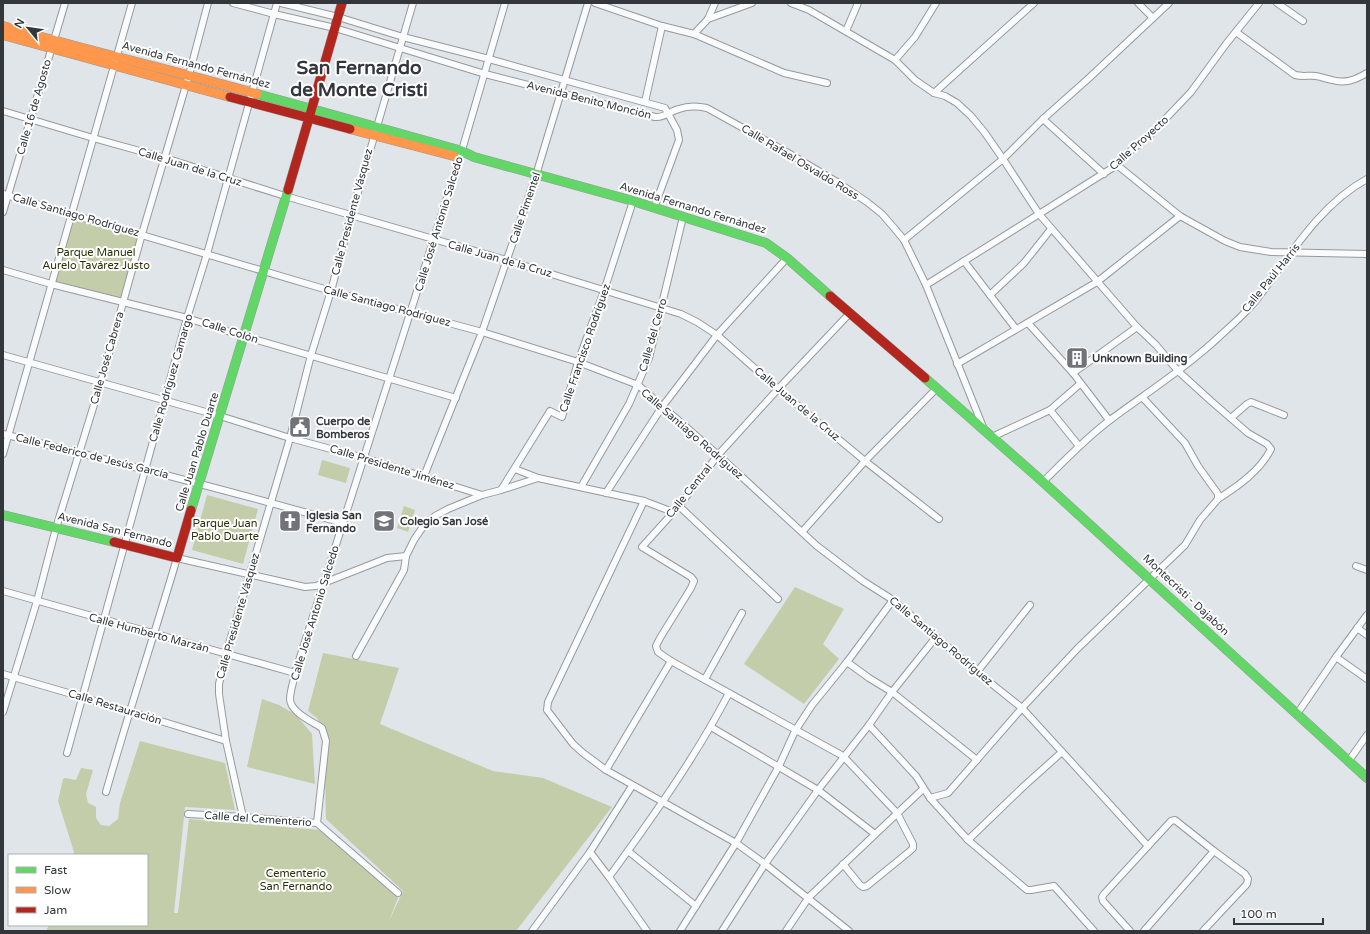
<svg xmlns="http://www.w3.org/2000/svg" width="1370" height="934" font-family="'Varela Round',sans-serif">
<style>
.green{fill:#c3cda9}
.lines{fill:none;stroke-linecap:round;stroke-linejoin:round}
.street-casing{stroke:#969a9e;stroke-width:8}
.fast-casing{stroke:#969a9e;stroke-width:10}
.slow-casing{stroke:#969a9e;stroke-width:10}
.jam-casing{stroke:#969a9e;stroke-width:10}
.street{stroke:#fafbfc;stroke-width:6}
.fast{stroke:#63d668;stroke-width:9}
.slow{stroke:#ff974d;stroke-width:9}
.jam{stroke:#b3261e;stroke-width:9}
.labels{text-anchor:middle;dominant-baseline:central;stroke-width:4;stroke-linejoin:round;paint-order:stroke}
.street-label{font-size:11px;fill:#33373b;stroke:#fff}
.park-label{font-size:11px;fill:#2a3007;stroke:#fff}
.poi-label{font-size:11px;font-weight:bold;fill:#33373b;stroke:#fff;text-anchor:start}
.town-label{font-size:19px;font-weight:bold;fill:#33373b;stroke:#fff}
</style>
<rect width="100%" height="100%" fill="#e0e5ea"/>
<g class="green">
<polygon points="71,214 142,234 123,301 51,284"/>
<polygon points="322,460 350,468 346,483 318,475"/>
<polygon points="207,495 258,509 243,564 192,550"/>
<polygon points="404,506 415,510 408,532 397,528"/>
<polygon points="795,587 844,609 823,644 839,659 804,704 744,664"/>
<polygon points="323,653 399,668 380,724 493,771 543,778 612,807 516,931 46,931 49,925 147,925 147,855 73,855 74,852 58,801 63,779 65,778 76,780 81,768 93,770 86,794 88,803 96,807 96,818 101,825 109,826 118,819 120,803 140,741 225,763 235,810 185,807 174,913 178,913 189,819 320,830 398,898 388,923 403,891 326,819 324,732 317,718 308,711"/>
<polygon points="262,699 279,705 296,715 312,734 315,784 247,767"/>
</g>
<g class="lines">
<g class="street-casing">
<g id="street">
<path d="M 233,3 L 274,14 L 335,28 L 485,74 L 655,117 C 665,118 670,111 679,109 C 687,106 698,106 707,108 L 790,154 L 837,182 L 867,202 L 882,214 L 895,229 L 904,240 L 926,285 L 983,427"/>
<polyline points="281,3 338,17 403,37 489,59 665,108 677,130 679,140 654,208"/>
<polyline points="595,3 662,26 694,34 784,73 827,83"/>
<polyline points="791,3 809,10 895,60 915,80 934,93 945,96 957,103 971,116 985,133 1003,159 904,240"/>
<polyline points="1138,3 1153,18"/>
<path d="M 1169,3 L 1089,78 L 1043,119 L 1003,159 L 1039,214 L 1137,327 L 1156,345 L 1178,371 L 1211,401 L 1248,433 L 1267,444 L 1271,449 C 1260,471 1238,486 1218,499"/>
<polyline points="1277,3 1303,21"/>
<polyline points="708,19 752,3"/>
<polyline points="846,31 858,3"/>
<path d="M 1236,32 L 1295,75 C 1303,77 1309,75 1316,76 C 1322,77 1327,79 1332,80 C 1345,84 1355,80 1367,73"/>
<polyline points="694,34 708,19 715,3"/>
<polyline points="895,60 915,37 936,3"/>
<polyline points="934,93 1034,3"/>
<polyline points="645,102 662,26"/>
<polyline points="3,111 93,138 165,158 285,196 506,260 681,314 697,322 717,335 778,389 865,461 939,519"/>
<polyline points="1043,119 1104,174"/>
<polyline points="1117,165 1180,216 1225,241 1240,247 1271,252 1367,254"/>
<polyline points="3,194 331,291 482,332 578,362 638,385 718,455 817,546 863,581 893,600 977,672 1022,708 1148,846"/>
<polyline points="3,212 65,3"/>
<polyline points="964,261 1016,329"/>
<polyline points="3,270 51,284 187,318 243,336 456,398"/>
<polyline points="926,285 1117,165 1128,153 1151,134 1191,92 1226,44 1259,3"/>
<polyline points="990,295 1024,263 1051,229"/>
<polyline points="1028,323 1073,373 1109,420"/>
<polyline points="3,355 220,416 290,438 364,458 482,495"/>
<polyline points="957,364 1097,282 1180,216"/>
<polyline points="1073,373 1137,327"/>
<polyline points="1050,410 1079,446"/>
<polyline points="1231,418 1247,404 1251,402 1284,415"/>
<path d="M 3,434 C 117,462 230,491 343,523"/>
<polyline points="992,437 1050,410 1080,384"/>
<polyline points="3,454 132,3"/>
<polyline points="515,469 538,478 644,501 673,512"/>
<polyline points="424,476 482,332 536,175 588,3"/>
<path d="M 1043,482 C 1065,460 1086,438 1110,420 C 1148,392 1187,367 1221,335 C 1233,324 1247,312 1257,299 C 1289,257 1319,205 1367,179"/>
<polyline points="581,487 629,404 649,358 683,217"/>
<polyline points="501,490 550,411 562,417 578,362 604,291 633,201"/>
<polyline points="606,493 662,407 717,335 787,258"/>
<polyline points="644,501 548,702 547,710 573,744 583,753 606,770 736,843 765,864 849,931"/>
<polyline points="679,506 778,599"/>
<polyline points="802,532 865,461 936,389"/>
<polyline points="1356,566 1367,570"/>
<polyline points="3,591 295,673"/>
<polyline points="1357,628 1367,635"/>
<polyline points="356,656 404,570 406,556 414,540 424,525 435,516 448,509 482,495 501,490 538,478"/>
<polyline points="1336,657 1367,679"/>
<polyline points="847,662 869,678 892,692 977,760"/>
<polyline points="977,672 1030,605"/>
<polyline points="3,674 82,697 226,741"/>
<polyline points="705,679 742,613"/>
<polyline points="3,712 37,601 56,528 101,382 142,234 189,75 208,3"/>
<polyline points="1297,714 1336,657 1367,615"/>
<polyline points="869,725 916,776 930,798 968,840 1027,890 1031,890 1054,886 1094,931"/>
<polyline points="711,727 818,790 875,834"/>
<polyline points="67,753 187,318 207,254 277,3"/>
<polyline points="1348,762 1367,735"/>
<polyline points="606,770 671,661"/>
<path d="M 106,792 C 128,714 154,636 177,558 L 305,587 L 316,586 L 372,564 L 387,558 L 406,556"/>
<polyline points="930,798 948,793 1022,708 1077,649 1185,545 1200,520 1218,499 1218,494 1198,466 1185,443 1143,398"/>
<polyline points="188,814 243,817 317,823 398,893"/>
<polyline points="243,817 226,741 219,694 219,684 226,654 290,438 311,355 331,291 351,216 413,3"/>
<path d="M 317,823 L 326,741 L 322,728 C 313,722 290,712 290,699 C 290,691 294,681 295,673 L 460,157 L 505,3"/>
<polyline points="968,840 1024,786 1062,752"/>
<polyline points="628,851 696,906"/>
<polyline points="843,864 860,885 863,887 867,886 910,851 913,848 913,844 897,813 843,756 671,661 658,652 656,646 660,638 691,588 694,581 691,577 642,547 679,506 718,455 778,389 850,313"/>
<polyline points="609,877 590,852 632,786"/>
<polyline points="532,931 590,852"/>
<path d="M 647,931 L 609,877 C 652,818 695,758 729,693"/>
<polyline points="680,931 736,843 779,766 795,731 812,705 847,662 893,600"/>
<polyline points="722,931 765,864 818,790 869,725 892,692 936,637"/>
<polyline points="786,931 809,897 923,789"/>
<polyline points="1130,931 1103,901 1102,897 1104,894 1171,821 1175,820 1214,851 1245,874 1248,879 1247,884 1203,931"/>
<polyline points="1144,931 1214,851"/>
</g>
</g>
<g class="fast-casing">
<g id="fast">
<polyline points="257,94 312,109"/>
<polyline points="312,109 462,151 474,157 633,201 766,243 787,258 830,296"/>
<polyline points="925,378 1043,482 1367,778"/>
<polyline points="191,510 288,190"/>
<polyline points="3,515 114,542"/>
</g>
</g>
<g class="slow-casing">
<g id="slow">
<path d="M 3,26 C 87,51 173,70 257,94"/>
<polyline points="3,35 230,97"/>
<polyline points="350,129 454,156"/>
</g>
</g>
<g class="jam-casing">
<g id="jam">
<polyline points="342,3 309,118 350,129"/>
<polyline points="230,97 309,118 288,190"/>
<polyline points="830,296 925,378"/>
<polyline points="114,542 177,558 191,510"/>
</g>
</g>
<use href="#street" class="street"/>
<use href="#fast" class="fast"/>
<use href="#slow" class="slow"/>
<use href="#jam" class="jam"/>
</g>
<defs>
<g id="building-square" transform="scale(1.15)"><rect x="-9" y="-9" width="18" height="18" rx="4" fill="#707478" stroke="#fff"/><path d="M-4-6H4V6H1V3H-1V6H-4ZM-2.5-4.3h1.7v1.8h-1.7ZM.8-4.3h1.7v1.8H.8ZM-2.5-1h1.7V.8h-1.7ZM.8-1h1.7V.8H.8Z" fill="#fff"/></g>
<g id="civic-square" transform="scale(1.15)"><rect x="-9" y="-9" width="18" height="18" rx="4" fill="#707478" stroke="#fff"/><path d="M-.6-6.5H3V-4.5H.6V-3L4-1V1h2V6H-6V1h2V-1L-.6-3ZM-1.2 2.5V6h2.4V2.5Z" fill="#fff"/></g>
<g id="church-square" transform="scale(1.15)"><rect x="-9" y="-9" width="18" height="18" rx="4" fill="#707478" stroke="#fff"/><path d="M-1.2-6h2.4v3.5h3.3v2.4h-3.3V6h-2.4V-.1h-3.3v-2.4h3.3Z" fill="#fff"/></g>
<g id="university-square" transform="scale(1.15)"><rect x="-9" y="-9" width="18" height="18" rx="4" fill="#707478" stroke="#fff"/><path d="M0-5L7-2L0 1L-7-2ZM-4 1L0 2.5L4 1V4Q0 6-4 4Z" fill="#fff"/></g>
</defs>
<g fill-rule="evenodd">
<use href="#building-square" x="1077" y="358"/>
<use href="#civic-square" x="300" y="427"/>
<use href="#church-square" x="290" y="521"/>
<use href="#university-square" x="384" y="521"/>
</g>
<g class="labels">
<g class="street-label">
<text transform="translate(196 65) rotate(15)">Avenida Fernando Fernández</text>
<text transform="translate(589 100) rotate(14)">Avenida Benito Monción</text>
<text transform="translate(34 107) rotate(-74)">Calle 16 de Agosto</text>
<text transform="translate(1139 143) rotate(-42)">Calle Proyecto</text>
<text transform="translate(800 162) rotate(31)">Calle Rafael Osvaldo Ross</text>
<text transform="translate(190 167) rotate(17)">Calle Juan de la Cruz</text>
<text transform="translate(525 208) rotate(-71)">Calle Pimentel</text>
<text transform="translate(693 208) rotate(17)">Avenida Fernando Fernández</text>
<text transform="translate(352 212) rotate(-75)">Calle Presidente Vásquez</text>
<text transform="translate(76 215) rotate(16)">Calle Santiago Rodríguez</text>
<text transform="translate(439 224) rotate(-73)">Calle José Antonio Salcedo</text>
<text transform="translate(500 259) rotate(16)">Calle Juan de la Cruz</text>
<text transform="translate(1271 278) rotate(-51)">Calle Paúl Harris</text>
<text transform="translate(387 306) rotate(15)">Calle Santiago Rodríguez</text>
<text transform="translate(230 331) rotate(18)">Calle Colón</text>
<text transform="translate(653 335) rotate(-74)">Calle del Cerro</text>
<text transform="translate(585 348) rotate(-71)">Calle Francisco Rodríguez</text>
<text transform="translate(107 358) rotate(-74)">Calle José Cabrera</text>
<text transform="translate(171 378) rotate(-74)">Calle Rodríguez Camargo</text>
<text transform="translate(797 404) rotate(40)">Calle Juan de la Cruz</text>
<text transform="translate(692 434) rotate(41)">Calle Santiago Rodríguez</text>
<text transform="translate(197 452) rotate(-73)">Calle Juan Pablo Duarte</text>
<text transform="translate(92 456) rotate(14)">Calle Federico de Jesús García</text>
<text transform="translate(392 467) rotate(17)">Calle Presidente Jiménez</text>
<text transform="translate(689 491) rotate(-51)">Calle Central</text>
<text transform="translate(115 530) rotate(14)">Avenida San Fernando</text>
<text transform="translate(1186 595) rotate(43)">Montecristi - Dajabón</text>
<text transform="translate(315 613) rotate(-73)">Calle José Antonio Salcedo</text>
<text transform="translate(238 616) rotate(-74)">Calle Presidente Vásquez</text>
<text transform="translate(149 633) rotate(15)">Calle Humberto Marzán</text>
<text transform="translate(941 641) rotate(40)">Calle Santiago Rodríguez</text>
<text transform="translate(115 707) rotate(17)">Calle Restauración</text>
<text transform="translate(258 819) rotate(4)">Calle del Cementerio</text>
</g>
<g class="park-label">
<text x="96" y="252">Parque Manuel<tspan x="96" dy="13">Aurelo Tavárez Justo</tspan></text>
<text x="225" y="523">Parque Juan<tspan x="225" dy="13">Pablo Duarte</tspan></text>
<text x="296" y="873">Cementerio<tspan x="296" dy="13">San Fernando</tspan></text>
</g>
<g class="poi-label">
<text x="1092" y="358">Unknown Building</text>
<text x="316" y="421">Cuerpo de<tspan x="316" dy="13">Bomberos</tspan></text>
<text x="306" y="515">Iglesia San<tspan x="306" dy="13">Fernando</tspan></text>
<text x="400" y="521">Colegio San José</text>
</g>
<g class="town-label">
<text x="359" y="68">San Fernando<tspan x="359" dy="22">de Monte Cristi</tspan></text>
</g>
</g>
<rect width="1370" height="934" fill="none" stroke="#33373b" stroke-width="8"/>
<rect x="8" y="854" width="140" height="72" fill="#ffffff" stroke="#adafb1"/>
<rect x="16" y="867" width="20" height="6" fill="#63d668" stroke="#adafb1"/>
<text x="44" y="874" font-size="12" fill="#33373b">Fast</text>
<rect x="16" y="887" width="20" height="6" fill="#ff974d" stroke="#adafb1"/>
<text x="44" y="894" font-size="12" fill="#33373b">Slow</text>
<rect x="16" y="907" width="20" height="6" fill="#b3261e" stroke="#adafb1"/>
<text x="44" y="914" font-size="12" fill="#33373b">Jam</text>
<g transform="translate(28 28) rotate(299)" stroke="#ffffff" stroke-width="3" paint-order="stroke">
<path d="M0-3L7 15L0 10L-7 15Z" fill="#33373b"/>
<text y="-6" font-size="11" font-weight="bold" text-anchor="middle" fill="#33373b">N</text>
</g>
<path d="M1234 918v6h89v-6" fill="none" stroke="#33373b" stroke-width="2"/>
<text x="1240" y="918" font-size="12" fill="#33373b" stroke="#ffffff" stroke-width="3" paint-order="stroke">100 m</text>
</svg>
